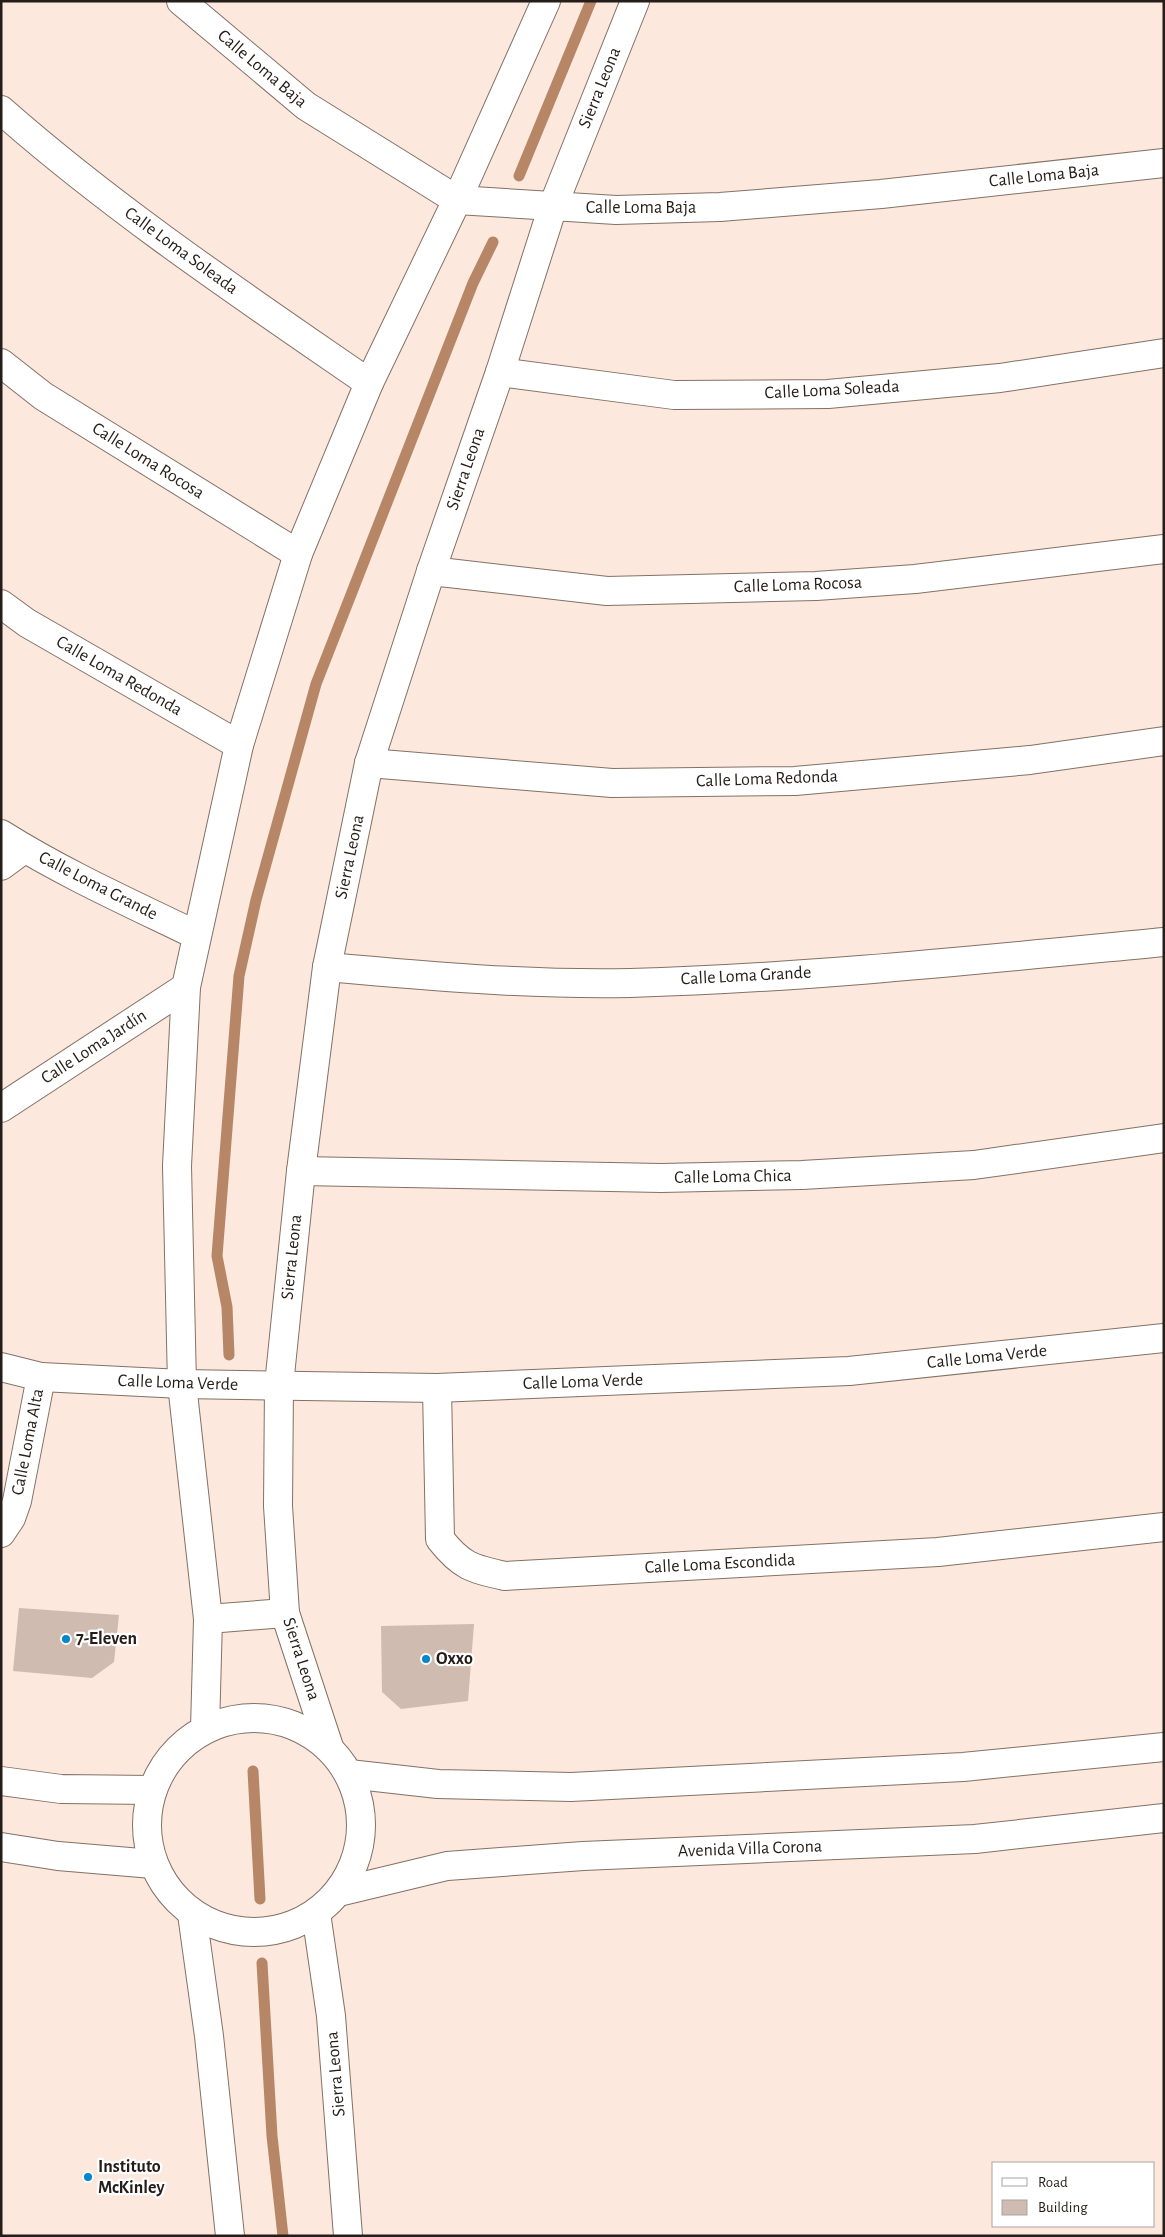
<svg xmlns="http://www.w3.org/2000/svg" width="1165" height="2237" font-family="'Alegreya Sans',sans-serif">
<style>
.lines{fill:none;stroke-linecap:round;stroke-linejoin:round}
.stream{stroke:#b68667;stroke-width:11}
.building{fill:#cfbbaf}
.street-casing{stroke:#837166;stroke-width:30}
.secondary-casing{stroke:#837166;stroke-width:30}
.street{stroke:#fff;stroke-width:28}
.secondary{stroke:#fff;stroke-width:28}
.poi-dot{fill:#0286cd;stroke:#fff;stroke-width:2}
.labels{text-anchor:middle;dominant-baseline:central;stroke-width:4.5;stroke-linejoin:round;paint-order:stroke}
.street-label{font-size:18px;fill:#241d19;stroke:#fff}
.poi-label{font-size:18px;font-weight:bold;fill:#241d19;stroke:#fff;text-anchor:start}
</style>
<rect width="100%" height="100%" fill="#fce8dc"/>
<g class="lines">
<g class="stream">
<polyline points="519,176 591,1"/>
<polyline points="229,1355 227,1307 217,1256 239,976 256,900 316,684 473,283 493,242"/>
<polyline points="253,1771 260,1899"/>
<polyline points="262,1963 272,2136 283,2236"/>
</g>
</g>
<g class="building">
<polygon points="19,1608 119,1615 114,1662 92,1678 13,1671"/>
<polygon points="474,1624 468,1701 401,1709 382,1692 381,1626"/>
</g>
<g class="lines">
<g class="street-casing">
<g id="street">
<polyline points="181,1 306,106 457,200 616,210 720,207 881,194 1164,163"/>
<path d="M 1,110 C 116,211 243,296 369,383"/>
<polyline points="1,363 43,396 298,554"/>
<polyline points="500,372 674,395 828,394 1000,378 1164,353"/>
<polyline points="431,571 607,591 816,586 915,579 1164,549"/>
<polyline points="1,604 27,623 239,745"/>
<polyline points="369,763 612,783 795,781 1030,760 1164,741"/>
<path d="M 1,834 C 63,873 130,903 196,935"/>
<polyline points="1,866 24,849"/>
<path d="M 327,967 C 428,976 529,985 630,983 C 808,978 986,959 1164,942"/>
<polyline points="1,1108 186,987"/>
<polyline points="301,1171 661,1178 802,1175 974,1165 1164,1138"/>
<polyline points="1,1367 41,1377 182,1384 437,1388 849,1371 1164,1338"/>
<path d="M 437,1388 L 440,1539 C 461,1566 472,1569 505,1576 L 938,1552 L 1164,1527"/>
<polyline points="1,1533 11,1518 17,1501 41,1377"/>
<polyline points="208,1619 285,1613"/>
<polyline points="205,1729 208,1619 182,1384 177,1166 186,987 239,745 298,554 369,383 457,200 546,1"/>
<polyline points="329,1747 285,1613 278,1506 279,1385 301,1171 327,967 369,763 431,571 500,372 553,206 635,1"/>
<polyline points="316,1913 331,2016 348,2236"/>
<polyline points="192,1914 209,2036 230,2236"/>
</g>
</g>
<g class="secondary-casing">
<g id="secondary">
<circle cx="254" cy="1825" r="107"/>
<polyline points="349,1774 438,1784 571,1787 963,1767 1164,1747"/>
<polyline points="1,1781 61,1789 152,1790"/>
<polyline points="1,1847 58,1856 153,1864"/>
<polyline points="339,1892 447,1866 583,1856 975,1839 1164,1818"/>
</g>
</g>
<use href="#street" class="street"/>
<use href="#secondary" class="secondary"/>
</g>
<g class="poi-dot">
<circle cx="66" cy="1639" r="5"/>
<circle cx="426" cy="1659" r="5"/>
<circle cx="88" cy="2177" r="5"/>
</g>
<g class="labels">
<g class="street-label">
<text transform="translate(262 69) rotate(40)">Calle Loma Baja</text>
<text transform="translate(600 88) rotate(-68)">Sierra Leona</text>
<text transform="translate(1044 176) rotate(-6)">Calle Loma Baja</text>
<text x="641" y="208">Calle Loma Baja</text>
<text transform="translate(181 251) rotate(36)">Calle Loma Soleada</text>
<text transform="translate(832 390) rotate(-3)">Calle Loma Soleada</text>
<text transform="translate(148 461) rotate(32)">Calle Loma Rocosa</text>
<text transform="translate(466 469) rotate(-71)">Sierra Leona</text>
<text transform="translate(798 585) rotate(-2)">Calle Loma Rocosa</text>
<text transform="translate(119 676) rotate(30)">Calle Loma Redonda</text>
<text transform="translate(767 779) rotate(-2)">Calle Loma Redonda</text>
<text transform="translate(350 857) rotate(-78)">Sierra Leona</text>
<text transform="translate(98 886) rotate(27)">Calle Loma Grande</text>
<text transform="translate(746 976) rotate(-3)">Calle Loma Grande</text>
<text transform="translate(94 1047) rotate(-33)">Calle Loma Jardín</text>
<text transform="translate(733 1177) rotate(-1)">Calle Loma Chica</text>
<text transform="translate(292 1257) rotate(-84)">Sierra Leona</text>
<text transform="translate(987 1357) rotate(-6)">Calle Loma Verde</text>
<text transform="translate(583 1382) rotate(-2)">Calle Loma Verde</text>
<text transform="translate(178 1383) rotate(2)">Calle Loma Verde</text>
<text transform="translate(28 1442) rotate(-79)">Calle Loma Alta</text>
<text transform="translate(720 1564) rotate(-3)">Calle Loma Escondida</text>
<text transform="translate(301 1659) rotate(72)">Sierra Leona</text>
<text transform="translate(750 1849) rotate(-2)">Avenida Villa Corona</text>
<text transform="translate(336 2074) rotate(-95)">Sierra Leona</text>
</g>
<g class="poi-label">
<text x="76" y="1639">7-Eleven</text>
<text x="436" y="1659">Oxxo</text>
<text x="98" y="2167">Instituto<tspan x="98" dy="21">McKinley</tspan></text>
</g>
</g>
<rect width="1165" height="2237" fill="none" stroke="#241d19" stroke-width="5"/>
<rect x="992" y="2162" width="162" height="65" fill="#ffffff" stroke="#a7a5a3"/>
<rect x="1002" y="2178" width="25" height="8" fill="#ffffff" stroke="#a7a5a3"/>
<text x="1038" y="2187" font-size="15" fill="#241d19">Road</text>
<rect x="1002" y="2200" width="25" height="15" fill="#cfbbaf" stroke="#a7a5a3"/>
<text x="1038" y="2212" font-size="15" fill="#241d19">Building</text>
</svg>
